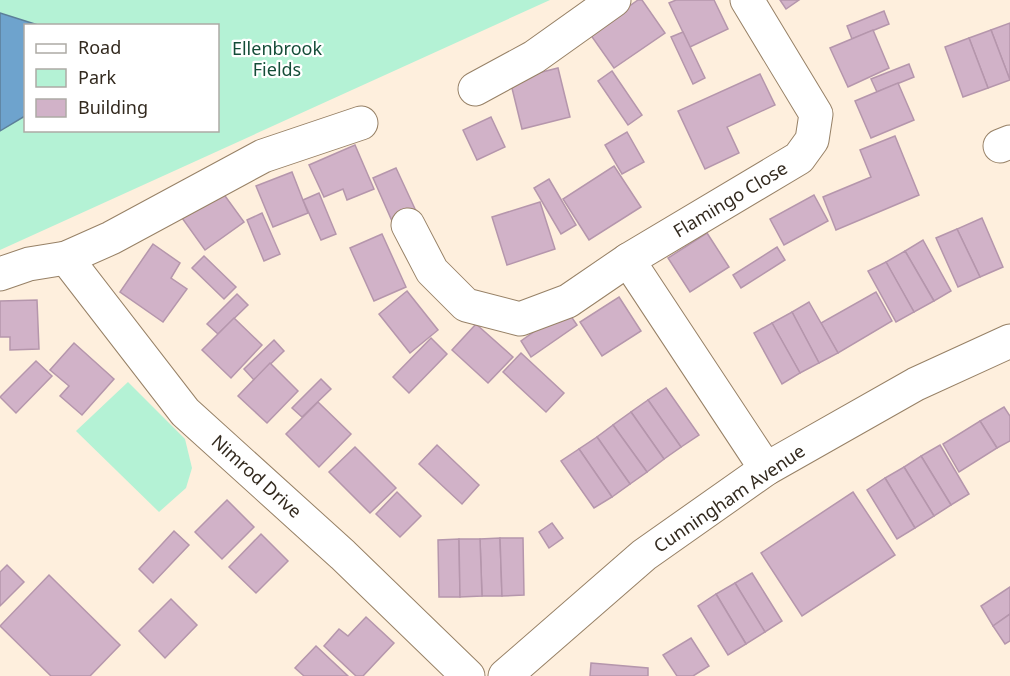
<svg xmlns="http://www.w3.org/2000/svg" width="1010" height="676" font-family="'Noto Sans',sans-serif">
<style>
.green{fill:#b4f2d5;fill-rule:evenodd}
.water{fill:#6ea3cd;stroke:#5c7f99;stroke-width:1.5}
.building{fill:#d1b2c8;stroke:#b596ac;stroke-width:1.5}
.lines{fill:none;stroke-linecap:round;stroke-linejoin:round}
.minor-casing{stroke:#978166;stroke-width:35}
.minor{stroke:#fff;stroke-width:33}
.labels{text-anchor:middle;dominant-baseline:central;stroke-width:4.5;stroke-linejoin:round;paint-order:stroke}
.park-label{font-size:18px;fill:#144d38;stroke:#fff}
.street-label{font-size:18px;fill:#332a1f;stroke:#fff}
</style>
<rect width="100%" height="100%" fill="#feefdd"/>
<g class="green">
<path d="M 0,0 L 550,0 L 0,250 ZM 26,26 L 218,26 L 218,130 L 26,130 Z"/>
<polygon points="128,382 185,439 192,468 186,488 159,512 76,431"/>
</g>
<polygon class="water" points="0,13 38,25 26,26 25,116 0,131"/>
<g class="building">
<polygon points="638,0 642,0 665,33 614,68 590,34"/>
<polygon points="676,0 714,0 728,29 690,47 669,3"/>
<polygon points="780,0 799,0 786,9"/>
<polygon points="884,11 889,24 852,39 847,26"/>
<polygon points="1010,23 1010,80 991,30"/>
<polygon points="873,30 889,68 848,87 830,48"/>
<polygon points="991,30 1010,80 988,88 969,38"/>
<polygon points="683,32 705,78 693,84 671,37"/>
<polygon points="969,38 988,88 963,97 945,47"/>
<polygon points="909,64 914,77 877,92 871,79"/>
<polygon points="558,68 570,117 522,129 510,80"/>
<polygon points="612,71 642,115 628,125 598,81"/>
<polygon points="760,74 775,105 727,127 739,153 705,169 678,111"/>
<polygon points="898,83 914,120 871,138 855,101"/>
<polygon points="491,117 505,147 477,160 463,130"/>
<polygon points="627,132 644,162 622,174 605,145"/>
<polygon points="895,136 919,195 836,230 823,197 871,177 860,150"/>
<polygon points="355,145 374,189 347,200 343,189 324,197 309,165"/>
<polygon points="614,166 641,207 589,240 563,199"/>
<polygon points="396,168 416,211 392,221 373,178"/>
<polygon points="292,172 308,213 273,227 256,186"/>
<polygon points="549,179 576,225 561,234 534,188"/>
<polygon points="220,189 244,222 205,250 182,218"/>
<polygon points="319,193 336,234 321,240 303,200"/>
<polygon points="814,195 828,221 784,245 770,219"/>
<polygon points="540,202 555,249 507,265 492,217"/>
<polygon points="262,213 280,254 264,261 247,220"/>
<polygon points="982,218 1003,267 980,277 957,229"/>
<polygon points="957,229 980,277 958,287 936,238"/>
<polygon points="707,233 729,267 690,292 668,258"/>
<polygon points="382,234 406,287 374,301 350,248"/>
<polygon points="923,240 951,291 934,301 905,251"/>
<polygon points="153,244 180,263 171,278 187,289 163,322 120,292"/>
<polygon points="777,247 785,260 741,288 733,275"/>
<polygon points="905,251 934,301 914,312 886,262"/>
<polygon points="204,256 236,287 224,299 192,268"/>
<polygon points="886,262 914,312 896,322 868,271"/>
<polygon points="407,291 438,330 410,353 379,314"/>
<polygon points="876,292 892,321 838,353 821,323"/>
<polygon points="237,294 248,305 218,334 207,324"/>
<polygon points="619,297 641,331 602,356 580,322"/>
<polygon points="37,300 39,349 10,350 10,337 0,337 0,301"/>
<polygon points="809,302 838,353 819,363 792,312"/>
<polygon points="566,309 577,325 531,357 521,341"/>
<polygon points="792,312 819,363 800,373 772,323"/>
<polygon points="234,318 262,345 231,378 202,350"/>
<polygon points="772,323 800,373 782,384 754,333"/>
<polygon points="476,324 513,357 488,383 452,350"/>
<polygon points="431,338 447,354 409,393 393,377"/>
<polygon points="274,340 284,351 254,380 244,369"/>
<polygon points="74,343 114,379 82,415 60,396 69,386 50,370"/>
<polygon points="521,353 564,393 546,412 503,372"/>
<polygon points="36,361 52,376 16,413 0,397"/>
<polygon points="270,363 298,391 267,423 238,396"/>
<polygon points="321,379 331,389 302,417 292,408"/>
<polygon points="666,388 699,435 681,447 648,400"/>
<polygon points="648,400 681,447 664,459 631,412"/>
<polygon points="318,402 351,434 319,467 286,434"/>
<polygon points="1004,407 1010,416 1010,441 997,448 980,421"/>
<polygon points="631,412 664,459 647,472 613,425"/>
<polygon points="980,421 997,448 959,472 943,444"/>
<polygon points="613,425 647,472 630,484 597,437"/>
<polygon points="597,437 630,484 612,497 579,449"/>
<polygon points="437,445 479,485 462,504 419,464"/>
<polygon points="940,445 969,494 951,505 921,456"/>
<polygon points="355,447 396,488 370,513 329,472"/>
<polygon points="579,449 612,497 594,508 561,461"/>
<polygon points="921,456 951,505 934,516 904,467"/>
<polygon points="904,467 934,516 915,528 885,478"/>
<polygon points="885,478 915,528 897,539 867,490"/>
<polygon points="397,492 421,516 400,537 376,514"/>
<polygon points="853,492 895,555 802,616 761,553"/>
<polygon points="227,500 254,527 222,559 195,532"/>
<polygon points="552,523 563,538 549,548 539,532"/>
<polygon points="174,531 189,545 153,583 139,569"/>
<polygon points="261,534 288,561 256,593 229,567"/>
<polygon points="500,538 502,596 482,596 480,539"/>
<polygon points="500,538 523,538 524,595 502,596"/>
<polygon points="459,539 460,597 439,597 438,540"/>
<polygon points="459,539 480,539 482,596 460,597"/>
<polygon points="7,565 24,582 0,606 0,572"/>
<polygon points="752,573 782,621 765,632 735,583"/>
<polygon points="49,575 120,645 90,676 51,676 0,626"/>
<polygon points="735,583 765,632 746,644 716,594"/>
<polygon points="1010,587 1010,614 993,626 981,606"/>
<polygon points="716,594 746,644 728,655 698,606"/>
<polygon points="171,599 197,625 165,658 139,631"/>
<polygon points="1010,614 1010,641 1005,644 993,626"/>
<polygon points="366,617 394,643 363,676 356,676 324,646 339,629 348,636"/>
<polygon points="691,638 709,666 693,676 677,676 663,655"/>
<polygon points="316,646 348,676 304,676 295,668"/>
<polygon points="591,663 648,668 648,676 590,676"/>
</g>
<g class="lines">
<g class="minor-casing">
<g id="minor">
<polyline points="747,0 816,114 812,140 799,158 628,260 766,469"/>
<polyline points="475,89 534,57 614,0"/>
<polyline points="1000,146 1010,142"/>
<polyline points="408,225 432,271 466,305 520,319 568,301 628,260"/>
<polyline points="66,258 185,412 343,555 468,676"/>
<polyline points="0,274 29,264 66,258 111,238 263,156 361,123"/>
<polyline points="505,676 644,555 766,469 916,384 1010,341"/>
</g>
</g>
<use href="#minor" class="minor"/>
</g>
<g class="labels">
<g class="park-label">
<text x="277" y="48">Ellenbrook<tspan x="277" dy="21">Fields</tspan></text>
</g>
<g class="street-label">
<text transform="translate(730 199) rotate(-31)">Flamingo Close</text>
<text transform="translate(257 476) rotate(42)">Nimrod Drive</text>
<text transform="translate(729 498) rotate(-34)">Cunningham Avenue</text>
</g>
</g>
<rect x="24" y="24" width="195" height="108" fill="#ffffff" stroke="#adaaa5" stroke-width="1.5"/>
<rect x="36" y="44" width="30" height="9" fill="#ffffff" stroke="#adaaa5" stroke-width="1.5"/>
<text x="78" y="54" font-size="18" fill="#332a1f">Road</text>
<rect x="36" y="69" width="30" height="18" fill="#b4f2d5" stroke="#adaaa5" stroke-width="1.5"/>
<text x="78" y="84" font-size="18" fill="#332a1f">Park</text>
<rect x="36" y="99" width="30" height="18" fill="#d1b2c8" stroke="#adaaa5" stroke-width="1.5"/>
<text x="78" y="114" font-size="18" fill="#332a1f">Building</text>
</svg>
